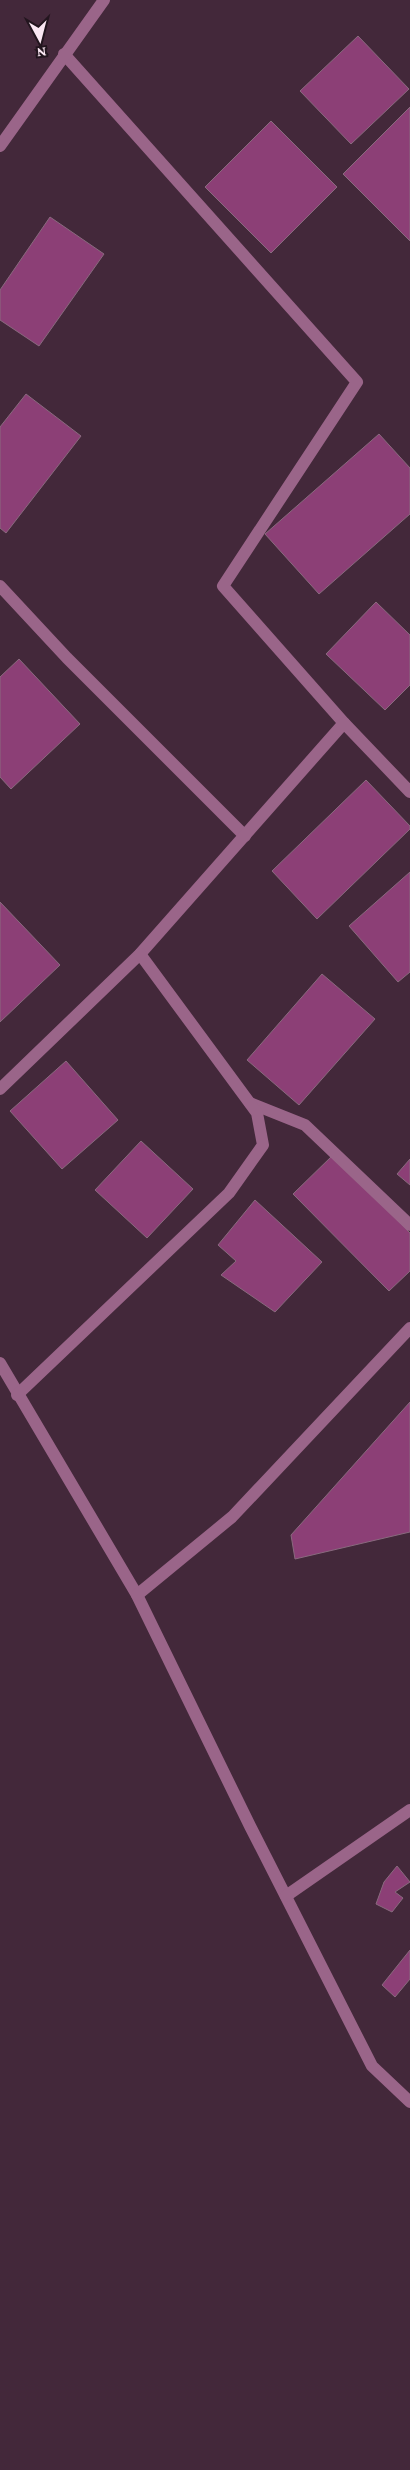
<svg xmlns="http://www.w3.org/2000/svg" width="410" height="2470" font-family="'Crimson Pro',serif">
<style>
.building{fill:#8c3f76;stroke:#896a7e}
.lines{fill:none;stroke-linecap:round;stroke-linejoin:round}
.minor{stroke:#9a6589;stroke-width:12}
</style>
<rect width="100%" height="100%" fill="#43283a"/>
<g class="building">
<polygon points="358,36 409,89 351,144 300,91"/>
<polygon points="410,107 410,241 343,174"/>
<polygon points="271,121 337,187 271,253 205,187"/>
<polygon points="50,217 104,254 39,346 0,320 0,290"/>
<polygon points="26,394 81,436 6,533 0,528 0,427"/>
<polygon points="379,434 410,468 410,514 319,594 265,534"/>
<polygon points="376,602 410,635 410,685 385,710 326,654"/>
<polygon points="19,659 80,724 11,789 0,777 0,677"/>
<polygon points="366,780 410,826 410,829 317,919 272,871"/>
<polygon points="410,872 410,972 398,982 349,926"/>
<polygon points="0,902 60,965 0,1022"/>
<polygon points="322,974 375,1019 299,1105 247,1060"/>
<polygon points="66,1061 118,1120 62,1169 10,1111"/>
<polygon points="141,1141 193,1189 147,1238 95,1190"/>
<polygon points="333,1155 410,1233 410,1271 389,1291 293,1194"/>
<polygon points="410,1159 410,1185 397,1174"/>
<polygon points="255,1200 322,1262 275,1312 221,1275 236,1261 218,1245"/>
<polygon points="410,1402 410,1532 295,1559 291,1535"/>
<polygon points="397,1866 410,1882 395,1892 403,1898 392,1912 376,1904 384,1882"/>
<polygon points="410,1950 410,1979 395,1997 382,1985"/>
</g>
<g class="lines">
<g class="minor">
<polyline points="64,54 357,382 223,586 344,723"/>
<polyline points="0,146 104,0"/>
<polyline points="0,586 67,658 245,836"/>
<polyline points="0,1089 140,954 344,723 410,792"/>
<polyline points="250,1103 305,1125 410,1225"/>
<polyline points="0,1363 137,1595 250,1826 372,2066 410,2102"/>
<polyline points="17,1395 229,1193 263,1145 257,1113 140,954"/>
<polyline points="137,1595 232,1517 410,1328"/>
<polyline points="286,1896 410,1810"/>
</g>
</g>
<g transform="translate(40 40) rotate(173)" stroke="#22151e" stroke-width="4" paint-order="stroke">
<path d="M0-4L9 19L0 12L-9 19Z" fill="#fae7f3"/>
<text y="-8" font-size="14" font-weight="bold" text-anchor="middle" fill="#fae7f3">N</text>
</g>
</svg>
